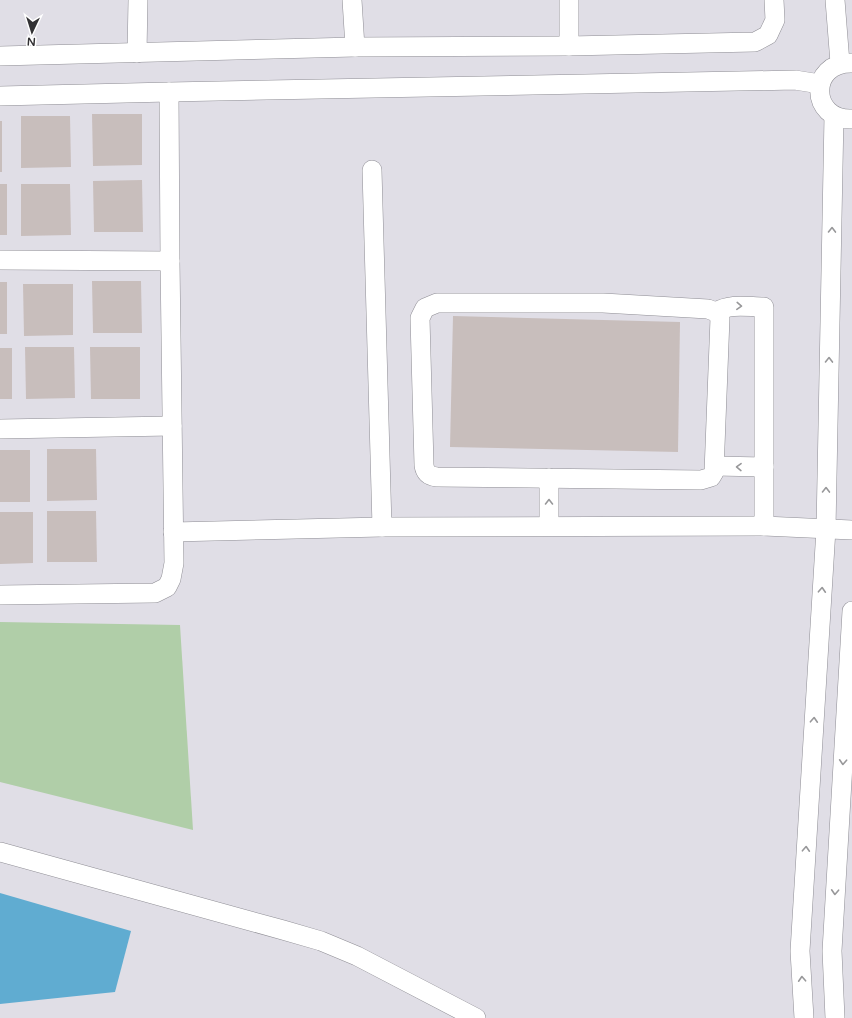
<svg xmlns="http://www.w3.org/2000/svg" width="852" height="1018" font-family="'Varela Round',sans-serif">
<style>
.green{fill:#b0cea8}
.water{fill:#60acd1}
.building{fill:#c8bebc}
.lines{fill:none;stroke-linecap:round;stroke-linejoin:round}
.minor-casing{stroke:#8e8d94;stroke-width:20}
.minor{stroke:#fff;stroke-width:19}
.oneway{stroke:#98989a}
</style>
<rect width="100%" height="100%" fill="#e0dee6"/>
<polygon class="green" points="0,622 180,625 193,830 0,782"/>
<polygon class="water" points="0,893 131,931 115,992 0,1004"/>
<g class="building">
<polygon points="92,114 142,114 142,165 93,166"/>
<polygon points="21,116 70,116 71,167 21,168"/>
<rect x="0" y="121" width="2" height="51"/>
<polygon points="142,180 143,232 94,232 93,181"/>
<rect x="0" y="184" width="7" height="51"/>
<polygon points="21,184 70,184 71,235 21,236"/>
<polygon points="92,281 141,281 142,333 93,333"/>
<rect x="0" y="282" width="7" height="52"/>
<polygon points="23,284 73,284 73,335 24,336"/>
<polygon points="453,316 680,322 678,452 450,447"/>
<polygon points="25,347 74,347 75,398 26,399"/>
<polygon points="90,347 140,347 140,399 91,399"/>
<rect x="0" y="348" width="12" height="51"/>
<polygon points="47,449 96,449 97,500 47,501"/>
<rect x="0" y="450" width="30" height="52"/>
<polygon points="47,511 96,511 97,562 47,562"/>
<polygon points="0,512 33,512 33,563 0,564"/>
</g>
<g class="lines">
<g class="minor-casing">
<g id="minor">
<polyline points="352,0 355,47"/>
<polyline points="835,0 840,63"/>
<polyline points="569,46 569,0"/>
<polyline points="137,53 138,0"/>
<polyline points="0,56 355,47 569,46 755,42 768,35 775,20 774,0"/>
<path d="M 852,63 C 808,62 810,121 852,119"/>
<polyline points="0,96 169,92 795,80 820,84"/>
<polyline points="372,170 382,527"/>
<polyline points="0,260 170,261"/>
<path d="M 437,303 L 603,303 L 708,309 L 716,312 L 720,318 L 714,472 L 711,477 L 701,480 L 437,477 C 429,476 425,473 424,465 L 420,318 L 425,308 Z"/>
<path d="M 716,312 C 730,303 748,307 764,307 L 764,526"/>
<polyline points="0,429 172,426"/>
<polyline points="715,466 764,467"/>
<polyline points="549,526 549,478"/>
<polyline points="173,532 382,527 764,526 852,530"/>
<polyline points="0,595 155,593 167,587 171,579 174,563 170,261 169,92"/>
<polyline points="0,852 283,930 321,941 357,956 476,1018"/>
<polyline points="804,1018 800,951 826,529 834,116"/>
<polyline points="835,1018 832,951 852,611"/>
</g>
</g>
<use href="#minor" class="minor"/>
</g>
<defs><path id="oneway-chevron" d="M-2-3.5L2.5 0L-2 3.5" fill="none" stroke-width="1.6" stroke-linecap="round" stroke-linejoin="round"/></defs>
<g class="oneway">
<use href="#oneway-chevron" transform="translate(832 230) rotate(-89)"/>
<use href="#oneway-chevron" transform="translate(739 306) rotate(3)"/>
<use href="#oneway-chevron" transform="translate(829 360) rotate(-89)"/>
<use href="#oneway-chevron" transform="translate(739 467) rotate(-179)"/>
<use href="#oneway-chevron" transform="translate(826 490) rotate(-89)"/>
<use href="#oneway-chevron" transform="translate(549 502) rotate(-90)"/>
<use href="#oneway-chevron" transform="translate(822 590) rotate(-87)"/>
<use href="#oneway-chevron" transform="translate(814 720) rotate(-87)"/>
<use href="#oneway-chevron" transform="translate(843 762) rotate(93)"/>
<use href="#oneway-chevron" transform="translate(806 849) rotate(-87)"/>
<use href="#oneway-chevron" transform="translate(835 892) rotate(93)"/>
<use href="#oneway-chevron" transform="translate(802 979) rotate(-93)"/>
</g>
<g transform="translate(32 32) rotate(184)" stroke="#ffffff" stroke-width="3" paint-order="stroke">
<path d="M0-3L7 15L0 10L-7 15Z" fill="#323134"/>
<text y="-6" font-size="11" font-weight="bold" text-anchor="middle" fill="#323134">N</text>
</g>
</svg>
